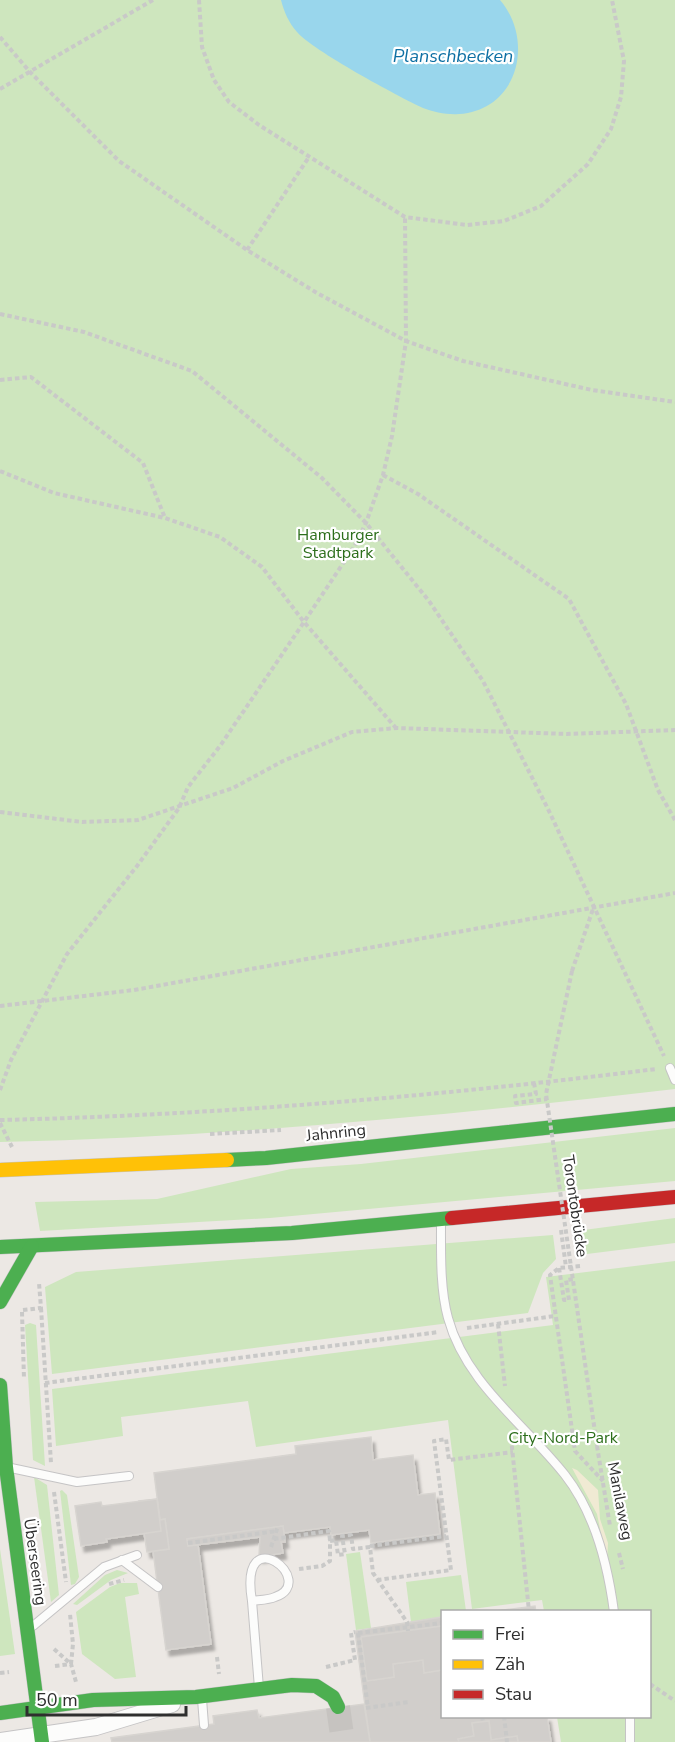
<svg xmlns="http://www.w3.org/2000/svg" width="675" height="1742" font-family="'Nunito Sans',sans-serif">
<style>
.green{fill:#cee6be}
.sand{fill:#f0ead3}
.water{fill:#99d6ec}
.building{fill:#d1cecb;stroke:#d7d4d0;stroke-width:1.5;filter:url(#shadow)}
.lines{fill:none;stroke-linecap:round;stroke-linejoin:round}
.secondary-tunnel{stroke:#c6c3c0;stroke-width:24;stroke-dasharray:24 12;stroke-linecap:butt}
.lane-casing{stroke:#c5c4c5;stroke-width:10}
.street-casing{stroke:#c5c4c5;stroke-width:18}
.fast-casing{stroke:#c5c4c5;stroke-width:15}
.slow-casing{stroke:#c5c4c5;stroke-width:15}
.jam-casing{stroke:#c5c4c5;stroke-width:15}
.path{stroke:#c9c9c8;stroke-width:4;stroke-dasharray:4.5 3;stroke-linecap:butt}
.lane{stroke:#fcfcfb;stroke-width:8}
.street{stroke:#fcfcfb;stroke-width:16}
.fast{stroke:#4caf50;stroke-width:14}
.slow{stroke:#ffc107;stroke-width:14}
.jam{stroke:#c62828;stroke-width:14}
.path-bridge{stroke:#c9c9c8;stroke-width:4;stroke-dasharray:4.5 3;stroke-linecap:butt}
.labels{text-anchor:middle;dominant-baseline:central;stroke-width:4.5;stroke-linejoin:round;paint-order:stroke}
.park-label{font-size:16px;fill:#2c6e1b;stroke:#fff}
.street-label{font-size:16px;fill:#2e2e2e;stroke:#fff}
.water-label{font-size:18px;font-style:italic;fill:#0d6fa3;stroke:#fff}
</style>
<defs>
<filter id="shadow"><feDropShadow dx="3.5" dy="6" stdDeviation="1.5" flood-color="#0004"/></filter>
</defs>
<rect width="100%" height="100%" fill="#ece8e4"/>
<g class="green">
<path d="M 0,0 L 675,0 L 675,1089 C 451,1115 226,1137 0,1142 Z"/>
<polygon points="675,1128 675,1181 664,1182 270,1218 40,1231 35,1202 157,1199 291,1169 361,1164"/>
<polygon points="675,1218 675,1243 579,1255 576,1231"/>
<polygon points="553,1235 556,1259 543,1273 528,1313 52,1374 45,1287 76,1272"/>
<polygon points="675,1261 675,1742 561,1742 557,1717 650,1716 650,1612 544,1611 542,1600 472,1609 448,1420 256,1447 248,1401 121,1417 123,1436 56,1446 52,1389 553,1325 546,1277"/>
<polygon points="30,1323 36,1325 45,1466 33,1460 25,1325"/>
<polygon points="34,1477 47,1485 59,1595 51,1602"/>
<polygon points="62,1490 67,1495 79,1577 75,1584 71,1585 60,1491"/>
<polygon points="0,1549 15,1654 0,1656"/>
<polygon points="360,1552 371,1628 356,1630 346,1554"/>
<polygon points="117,1570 128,1573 111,1580 77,1605 73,1604 105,1575"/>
<polygon points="461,1575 466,1611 442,1612 442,1617 411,1622 406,1582"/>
<polygon points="120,1583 137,1583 139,1594 125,1597 136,1677 115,1679 82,1654 76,1612 110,1587"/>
</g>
<polygon class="sand" points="572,1468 577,1470 598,1490 600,1519 608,1543 607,1563 597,1514"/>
<path class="water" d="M 281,0 L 500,0 C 535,41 518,110 459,114 C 447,115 434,112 423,108 C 399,97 312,50 297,32 C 289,23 284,12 281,0 Z"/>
<g class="building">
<polygon points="371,1437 373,1460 413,1455 418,1495 435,1493 440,1534 371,1543 369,1530 331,1535 330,1527 284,1533 283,1526 187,1539 188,1546 198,1545 211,1644 166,1650 153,1551 169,1549 165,1519 160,1520 154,1473 296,1454 295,1446"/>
<polygon points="157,1499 160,1520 165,1519 169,1549 147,1552 139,1501"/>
<polygon points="157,1499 161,1531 106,1539 107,1542 81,1546 75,1506 101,1502 102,1506"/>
<polygon points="283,1526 285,1542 281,1542 283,1553 259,1557 260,1537 188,1546 187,1539"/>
<polygon points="535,1606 536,1612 488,1612 528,1607"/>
<polygon points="442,1617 442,1626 361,1637 367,1681 394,1677 393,1664 423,1660 424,1673 442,1670 442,1716 547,1716 551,1742 518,1742 517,1736 491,1740 489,1721 472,1723 474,1736 458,1739 459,1742 370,1742 355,1631"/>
<polygon points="442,1626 442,1670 424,1673 423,1660 393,1664 394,1677 367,1681 361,1637"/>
<polygon points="364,1704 370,1742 112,1742 111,1738 214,1724 213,1716 257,1710 259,1718"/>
<polygon points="489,1721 491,1740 517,1736 518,1742 459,1742 458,1739 474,1736 472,1723"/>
</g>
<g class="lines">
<polyline class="secondary-tunnel" points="338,1707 343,1742"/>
<g class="lane-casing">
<g id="lane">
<polyline points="670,1068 675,1080"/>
<path d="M 441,1222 C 441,1253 440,1289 448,1318 C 466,1384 525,1424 565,1475 C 594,1512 608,1566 614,1612"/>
<polyline points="11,1468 77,1482 129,1476"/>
<polyline points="122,1560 158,1587"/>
<path d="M 252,1601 C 238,1516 320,1582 275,1597 C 268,1600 259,1600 252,1601 L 259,1688"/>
<polyline points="33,1626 104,1567 137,1555"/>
<polyline points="202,1699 204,1725"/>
<polyline points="630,1742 630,1716"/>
</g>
</g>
<g class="street-casing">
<polyline id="street" points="0,1741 96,1727 172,1704"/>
</g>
<g class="fast-casing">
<g id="fast">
<polyline points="227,1160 266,1158 675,1114"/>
<polyline points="0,1247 292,1233 452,1218"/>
<polyline points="0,1302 32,1246"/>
<polyline points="0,1385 6,1467 42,1742"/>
<polyline points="0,1713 93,1700 196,1697 292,1685 316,1686 333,1697 338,1707"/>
</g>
</g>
<g class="slow-casing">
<polyline id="slow" points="0,1170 227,1160"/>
</g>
<g class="jam-casing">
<polyline id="jam" points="452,1218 675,1197"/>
</g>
<g class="path">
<polyline points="199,0 202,47 214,80 229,102 259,125 405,217 467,225 504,221 541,206 588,164 611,129 621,97 624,61 612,0"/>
<polyline points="0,37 30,72 119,161 247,250 317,293 406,341 463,361 592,390 675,402"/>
<polyline points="0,89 153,0"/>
<polyline points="247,250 309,157"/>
<polyline points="0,314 84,332 192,371 322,478 366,523 429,601 483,681 548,809 664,1056"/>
<polyline points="0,380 31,377 143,463 165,518"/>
<polyline points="0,471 54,493 165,518 220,537 262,567 304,622 396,728"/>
<polyline points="383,475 418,494 569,599 626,704 658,790 675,820"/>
<polyline points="0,812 82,822 138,820 233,788 283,761 352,732 397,728 567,734 675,730"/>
<polyline points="572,971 594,906"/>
<polyline points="0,1006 134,990 675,893"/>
<polyline points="534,1083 536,1094 515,1096 516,1103 547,1099"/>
<polyline points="0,1090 11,1060 67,954 137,866 179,808 188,787 220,746 304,622 354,547 366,523 383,475 392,436 406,341 405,217"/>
<path d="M 0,1120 C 219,1115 439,1096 656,1069"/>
<polyline points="0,1123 12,1147"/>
<polyline points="210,1134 281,1130"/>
<polyline points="561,1230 566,1267"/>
<polyline points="580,1266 559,1268 550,1275 575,1451 603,1481"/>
<polyline points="559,1268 564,1300 569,1300 566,1280 574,1279"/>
<polyline points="41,1308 51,1463"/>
<polyline points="23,1310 41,1308 39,1283"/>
<polyline points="22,1312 24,1379"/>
<polyline points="498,1324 505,1386"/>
<polyline points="467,1328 555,1316"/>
<polyline points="45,1383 439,1332"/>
<polyline points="511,1438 529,1611"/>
<polyline points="597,1446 610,1526"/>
<polyline points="54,1492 66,1582"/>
<polyline points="274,1539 329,1531 330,1541"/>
<polyline points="188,1543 277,1531"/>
<polyline points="370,1546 446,1536"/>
<polyline points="271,1547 278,1526"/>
<polyline points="619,1553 623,1569"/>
<polyline points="299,1569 322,1566 330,1561 330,1541 336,1540 338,1555 345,1554 342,1536 351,1535 353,1549 370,1547 373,1573 407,1622 408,1631"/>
<polyline points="377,1580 451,1570 434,1441 446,1439 449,1460 513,1452"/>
<polyline points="109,1584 124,1580"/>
<polyline points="358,1633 442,1623"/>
<polyline points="358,1633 368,1708"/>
<polyline points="54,1649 71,1664 73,1644 70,1614"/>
<polyline points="217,1657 219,1674"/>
<polyline points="55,1666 71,1664 76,1682"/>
<polyline points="326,1667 355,1660 351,1633 355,1632"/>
<polyline points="0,1673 9,1672"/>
<polyline points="650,1684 675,1701"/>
<polyline points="366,1708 409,1702"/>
<polyline points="482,1716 483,1722"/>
<polyline points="504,1716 507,1742"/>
</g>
<use href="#lane" class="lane"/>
<use href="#street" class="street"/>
<use href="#fast" class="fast"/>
<use href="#slow" class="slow"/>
<use href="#jam" class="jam"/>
<polyline class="path-bridge" points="572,971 546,1094 597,1446"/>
</g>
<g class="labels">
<g class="park-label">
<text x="338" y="535">Hamburger<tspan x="338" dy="18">Stadtpark</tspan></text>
<text x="563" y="1438">City-Nord-Park</text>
</g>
<g class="street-label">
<text transform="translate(336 1133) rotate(-6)">Jahnring</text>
<text transform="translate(575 1206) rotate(82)">Torontobrücke</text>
<text transform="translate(620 1501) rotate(79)">Manilaweg</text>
<text transform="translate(35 1562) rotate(82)">Überseering</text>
</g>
<g class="water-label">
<text x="453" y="56">Planschbecken</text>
</g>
</g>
<rect x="441" y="1610" width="210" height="108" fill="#ffffff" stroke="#ababab" stroke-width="1.5"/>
<rect x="453" y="1630" width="30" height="9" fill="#4caf50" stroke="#ababab" stroke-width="1.5"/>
<text x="495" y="1640" font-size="18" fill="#2e2e2e">Frei</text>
<rect x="453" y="1660" width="30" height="9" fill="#ffc107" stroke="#ababab" stroke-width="1.5"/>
<text x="495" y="1670" font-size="18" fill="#2e2e2e">Zäh</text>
<rect x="453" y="1690" width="30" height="9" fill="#c62828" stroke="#ababab" stroke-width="1.5"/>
<text x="495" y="1700" font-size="18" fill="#2e2e2e">Stau</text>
<path d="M27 1706v9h159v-9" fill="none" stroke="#2e2e2e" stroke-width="3"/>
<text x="36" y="1706" font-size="18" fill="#2e2e2e" stroke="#ffffff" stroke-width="4.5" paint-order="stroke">50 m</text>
</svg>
